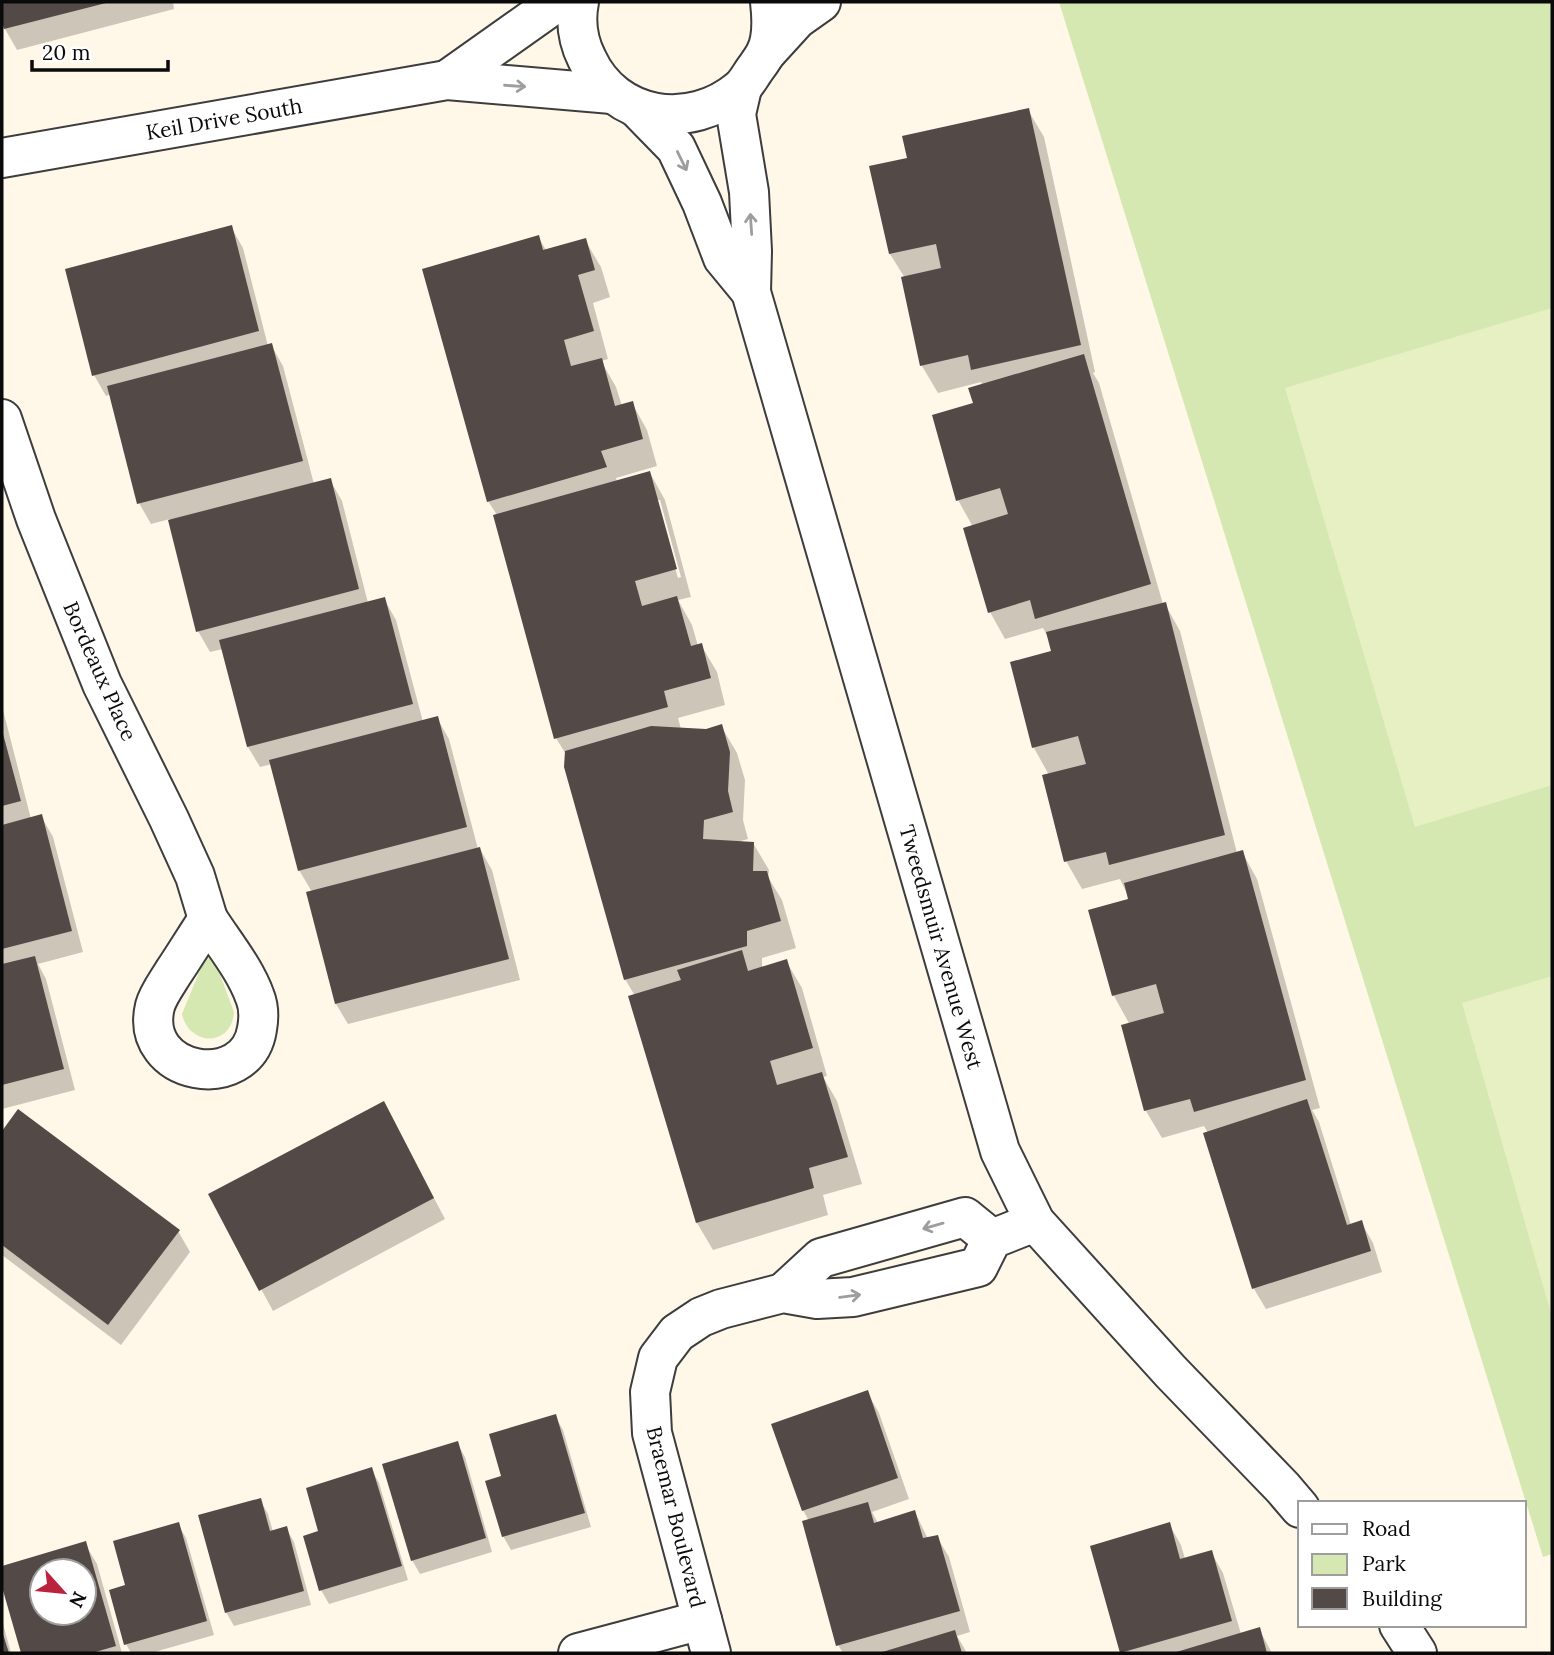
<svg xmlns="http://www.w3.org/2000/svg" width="1554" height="1655" font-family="Lora,serif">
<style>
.green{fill:#d6e8b2}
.pitch{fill:#e6f0c3}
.shadow{fill:#0003;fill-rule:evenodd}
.building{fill:#534946;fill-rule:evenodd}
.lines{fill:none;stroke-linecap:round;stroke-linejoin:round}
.minor-casing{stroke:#3d3d3d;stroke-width:42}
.minor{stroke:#fff;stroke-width:38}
.oneway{stroke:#9d9d9d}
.labels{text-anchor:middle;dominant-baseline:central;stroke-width:7;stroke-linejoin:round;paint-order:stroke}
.street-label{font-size:21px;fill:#0a0a0a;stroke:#fff}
</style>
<rect width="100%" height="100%" fill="#fff7e7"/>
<g class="green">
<polygon points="1059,2 1552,2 1552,1554 1543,1557"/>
<path d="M 207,953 L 213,956 L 234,1012 C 232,1047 189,1047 182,1014 Z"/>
</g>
<g class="pitch">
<polygon points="1552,308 1552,785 1415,827 1285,388"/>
<polygon points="1552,976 1552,1317 1462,1003"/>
</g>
<g class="shadow">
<polygon points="2,2 173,2 174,9 17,50 5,29 2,15"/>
<polygon points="1028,110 1044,137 1095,372 1093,373 1099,383 1163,604 1165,604 1180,631 1237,853 1242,852 1257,879 1320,1108 1312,1110 1319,1122 1351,1225 1361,1222 1373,1243 1382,1272 1266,1309 1254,1289 1205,1134 1208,1133 1204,1126 1162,1138 1146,1111 1123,1027 1130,1025 1114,996 1130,900 1120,879 1082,889 1066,861 1049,775 1034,748 1012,664 1053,653 1050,641 1043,628 1005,639 990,612 973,527 958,500 975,404 982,385 981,382 938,393 922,366 903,279 905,278 890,254 909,159"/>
<polygon points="231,227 243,248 268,346 271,345 283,366 314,484 330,480 342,501 368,603 384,599 396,620 423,722 437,718 449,739 478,849 480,849 492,870 520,980 348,1024 336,1004 312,892 299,870 272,764 260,767 248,747 223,649 210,652 198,631 170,519 151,524 139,503 111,394 106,396 94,375"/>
<path d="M 538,237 L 546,250 L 585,240 L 601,267 L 610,297 L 593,303 L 608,359 L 601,361 L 616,387 L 622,406 L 632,403 L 647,430 L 657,466 L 616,478 L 617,482 L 650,473 L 665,500 L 691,597 L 678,600 L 692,625 L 698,646 L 701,645 L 717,672 L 725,705 L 678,718 L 681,729 L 706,730 L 721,726 L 737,753 L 745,780 L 743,820 L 748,839 L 737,842 L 753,843 L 769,870 L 768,877 L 782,900 L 796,948 L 762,958 L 762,969 L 786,961 L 802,988 L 827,1076 L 823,1077 L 837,1101 L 862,1184 L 823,1195 L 828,1215 L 713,1250 L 697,1223 L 631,997 L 635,996 L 625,979 L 567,756 L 556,738 L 497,515 L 488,501 ZM 656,500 L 660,500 L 681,577 L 678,578 Z"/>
<polygon points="2,706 31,819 41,816 53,837 83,952 38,964 46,979 75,1090 2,1109"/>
<polygon points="19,1111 178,1231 190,1252 121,1345 2,1255 2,1134"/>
<polygon points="395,1124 445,1219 273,1311 210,1195"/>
<polygon points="867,1392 879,1413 909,1499 872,1512 878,1523 915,1512 928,1539 937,1537 949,1557 970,1632 957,1636 967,1653 843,1653 838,1645 809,1521 803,1510"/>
<polygon points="555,1416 563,1430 591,1527 511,1550 503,1536 503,1477"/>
<polygon points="457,1443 465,1457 492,1552 420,1574 412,1560"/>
<polygon points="371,1469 379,1483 408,1580 329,1604 321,1590 320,1532"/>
<polygon points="260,1500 268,1514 273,1532 286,1528 294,1542 311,1605 234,1626 226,1612"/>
<polygon points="178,1524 186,1538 214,1635 151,1653 131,1653 126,1644 128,1586"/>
<polygon points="1169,1524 1181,1545 1185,1559 1211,1552 1223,1573 1241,1634 1259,1629 1272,1653 1122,1653 1092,1547"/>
<path d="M 85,1544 L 97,1564 L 122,1653 L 23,1653 L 2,1581 L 2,1568 ZM 42,1571 L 84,1571 L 84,1613 L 42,1613 Z"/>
<polygon points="2,1620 11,1653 2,1653"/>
</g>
<g class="building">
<polygon points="2,2 106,2 106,3 4,29 2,22"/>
<polygon points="1029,108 1081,345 971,370 968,355 920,366 901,277 941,268 936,244 889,254 869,166 907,158 902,136"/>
<polygon points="232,225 259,331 92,376 65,269"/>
<polygon points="539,235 543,250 586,238 595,270 578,275 594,331 564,340 571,366 602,358 615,406 633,401 643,439 601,451 607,467 487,502 422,269"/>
<polygon points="272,343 303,461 137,504 107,386"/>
<polygon points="1084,354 1151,584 1035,619 1030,600 988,613 963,528 1008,514 1000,488 956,501 932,415 973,403 968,388"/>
<polygon points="650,471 677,569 635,581 642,606 677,596 691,646 702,643 711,678 664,691 668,707 554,739 493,515"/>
<polygon points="331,478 359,589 196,632 168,520"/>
<polygon points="385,597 413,704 247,747 219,640"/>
<polygon points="1166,602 1225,835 1109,865 1106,852 1064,862 1042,775 1086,764 1078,736 1032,748 1010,662 1051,651 1046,632"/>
<polygon points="438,716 467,827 298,871 269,760"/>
<polygon points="722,724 730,752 728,791 733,812 704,820 703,839 754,842 753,871 767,871 781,921 747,931 747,946 624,980 564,767 565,751 651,726 706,729"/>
<polygon points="2,730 21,801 2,806"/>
<polygon points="42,814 72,931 2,949 2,825"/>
<polygon points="480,847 509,959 335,1004 306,892"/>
<polygon points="1243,850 1306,1080 1194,1112 1190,1099 1144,1111 1121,1025 1164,1013 1156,984 1112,996 1088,910 1128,899 1124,883"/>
<polygon points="742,950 748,971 787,959 813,1048 770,1061 777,1085 822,1072 848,1157 809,1168 814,1188 696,1223 628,996 681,980 677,970"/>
<polygon points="35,956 64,1069 2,1085 2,964"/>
<polygon points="1307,1099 1347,1225 1362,1220 1371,1251 1252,1289 1203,1133"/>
<polygon points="384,1101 434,1198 259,1291 208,1194"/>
<polygon points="18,1109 180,1230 108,1325 2,1245 2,1131"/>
<polygon points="868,1390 898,1478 802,1511 771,1424"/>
<polygon points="556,1414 585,1513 502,1537 485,1481 501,1476 489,1434"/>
<polygon points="458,1441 486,1538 411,1561 382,1464"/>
<polygon points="372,1467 402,1566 319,1591 303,1536 318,1531 306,1488"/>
<polygon points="261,1498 270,1531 287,1526 304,1591 225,1613 198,1515"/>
<polygon points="868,1502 874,1523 915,1510 923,1538 938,1535 960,1611 836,1646 802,1521"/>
<polygon points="179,1522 207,1621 124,1645 109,1590 125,1585 113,1541"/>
<polygon points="1170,1522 1180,1559 1212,1550 1232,1621 1120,1653 1090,1546"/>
<path d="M 86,1541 L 116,1646 L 92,1653 L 21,1653 L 2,1587 L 2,1566 ZM 42,1571 L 84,1571 L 84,1613 L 42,1613 Z"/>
<polygon points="1260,1627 1267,1653 1173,1653"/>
<polygon points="955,1630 962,1653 879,1653"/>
<polygon points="2,1631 9,1653 2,1653"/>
</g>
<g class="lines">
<g class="minor-casing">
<g id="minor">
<path d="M 579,2 C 575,22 578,41 587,59 C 615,120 690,131 740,89 C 745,85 749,78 753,72 C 757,66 762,60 765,54 C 773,39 772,19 770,2"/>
<polyline points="766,53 797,19 821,2"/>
<polyline points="447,80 557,2"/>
<polyline points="742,88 736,114 749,192 752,251 751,292 1000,1151 1035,1222 1171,1372 1283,1488 1300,1508"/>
<polyline points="638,109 676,148 702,203 723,258 751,292"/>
<polyline points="2,158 447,80 612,94"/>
<polyline points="2,419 36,519 102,684 169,819 195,876 208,919"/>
<path d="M 208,919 C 224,944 245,969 255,997 C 259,1007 259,1018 257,1029 C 247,1094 138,1076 155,1006 C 158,995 167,983 173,973 C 185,955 196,937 208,919 Z"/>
<polyline points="783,1293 821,1258 965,1217 992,1239"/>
<polyline points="1399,1625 1417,1653"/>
<polyline points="578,1653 702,1620"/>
<polyline points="711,1653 652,1433 650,1392 658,1358 677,1333 701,1317 721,1309 783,1293 817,1299 853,1297 978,1267 992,1239 1035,1222"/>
</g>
</g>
<use href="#minor" class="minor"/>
</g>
<defs><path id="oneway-shaft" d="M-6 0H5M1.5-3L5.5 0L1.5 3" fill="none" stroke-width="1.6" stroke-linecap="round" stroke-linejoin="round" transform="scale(1.75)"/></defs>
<g class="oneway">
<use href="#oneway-shaft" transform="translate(515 86) rotate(4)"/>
<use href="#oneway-shaft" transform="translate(682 161) rotate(64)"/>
<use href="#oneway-shaft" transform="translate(751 224) rotate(-94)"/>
<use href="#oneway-shaft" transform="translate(933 1226) rotate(164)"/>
<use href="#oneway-shaft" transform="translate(850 1296) rotate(-7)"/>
</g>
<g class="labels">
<g class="street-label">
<text transform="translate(224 119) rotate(-10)">Keil Drive South</text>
<text transform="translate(100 671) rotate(66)">Bordeaux Place</text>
<text transform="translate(941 947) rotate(74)">Tweedsmuir Avenue West</text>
<text transform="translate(676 1517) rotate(76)">Braemar Boulevard</text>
</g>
</g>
<rect width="1554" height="1655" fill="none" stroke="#0a0a0a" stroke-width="7"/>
<rect x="1298" y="1501" width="228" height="126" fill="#ffffff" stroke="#9d9d9d" stroke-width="2"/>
<rect x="1312" y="1524" width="35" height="10" fill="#ffffff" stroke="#9d9d9d" stroke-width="2"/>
<text x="1362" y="1536" font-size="21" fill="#0a0a0a">Road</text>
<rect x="1312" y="1554" width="35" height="21" fill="#d6e8b2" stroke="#9d9d9d" stroke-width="2"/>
<text x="1362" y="1571" font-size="21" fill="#0a0a0a">Park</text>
<rect x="1312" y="1588" width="35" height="21" fill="#534946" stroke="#9d9d9d" stroke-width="2"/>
<text x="1362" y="1606" font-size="21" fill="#0a0a0a">Building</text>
<g transform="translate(63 1592) rotate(117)"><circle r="33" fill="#ffffff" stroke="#9d9d9d" stroke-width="2"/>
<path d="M0-5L12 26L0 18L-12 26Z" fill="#ba223e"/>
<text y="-10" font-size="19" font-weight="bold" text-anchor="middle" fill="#0a0a0a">N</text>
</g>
<path d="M32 60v10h136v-10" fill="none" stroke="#0a0a0a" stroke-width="3.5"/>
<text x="42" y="60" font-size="21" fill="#0a0a0a" stroke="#ffffff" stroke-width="5" paint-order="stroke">20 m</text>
</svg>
